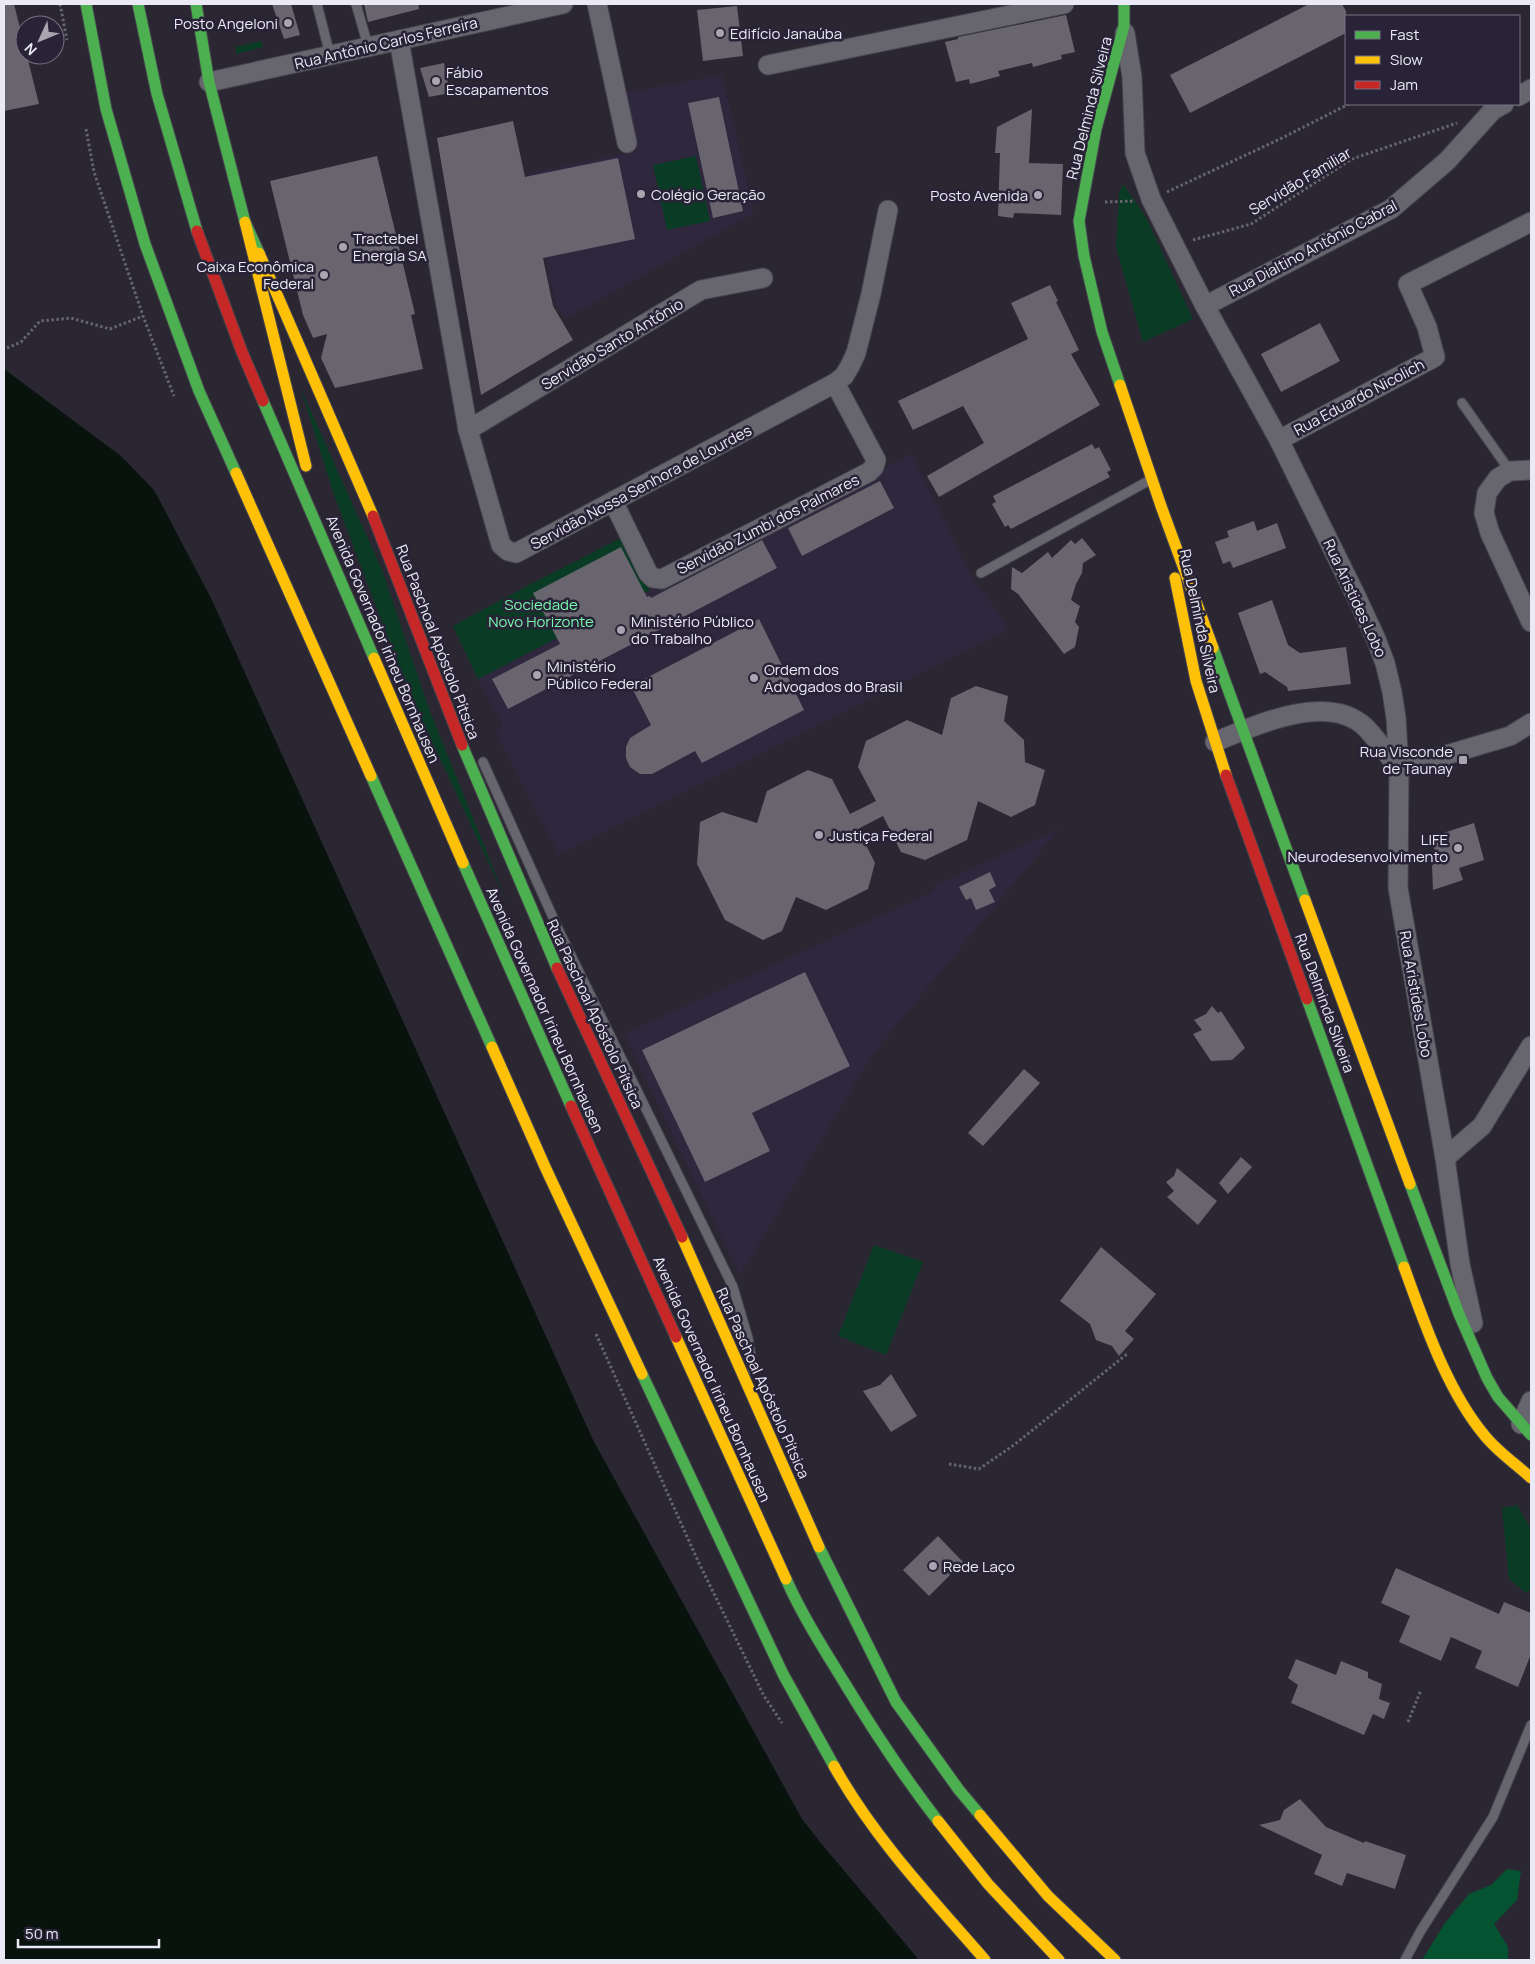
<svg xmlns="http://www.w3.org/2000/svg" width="1535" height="1964" font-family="Manrope,sans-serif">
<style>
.built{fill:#2e273e}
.green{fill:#0a3b25}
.forest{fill:#065332}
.water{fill:#08130d}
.building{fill:#68656f}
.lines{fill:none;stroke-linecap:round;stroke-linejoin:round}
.lane-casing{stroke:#46444d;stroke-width:11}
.street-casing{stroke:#46444d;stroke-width:21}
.fast-casing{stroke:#46444d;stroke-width:13}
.slow-casing{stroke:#46444d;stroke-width:13}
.jam-casing{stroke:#46444d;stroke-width:13}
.path{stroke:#66646c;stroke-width:3;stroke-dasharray:2.5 2.5;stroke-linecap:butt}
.lane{stroke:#67656e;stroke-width:9}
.street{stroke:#67656e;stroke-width:19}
.fast{stroke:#4caf50;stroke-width:11}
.slow{stroke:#ffc107;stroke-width:11}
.jam{stroke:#c62828;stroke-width:11}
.poi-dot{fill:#a8a5b1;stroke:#282336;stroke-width:2}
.labels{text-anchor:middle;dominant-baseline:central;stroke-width:5;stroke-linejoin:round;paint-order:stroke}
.poi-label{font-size:15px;fill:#ece9f6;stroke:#282336;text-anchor:start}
.street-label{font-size:15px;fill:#ece9f6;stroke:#282336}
.park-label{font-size:15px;fill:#77f9ae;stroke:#282336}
</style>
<rect width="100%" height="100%" fill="#2a2732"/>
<g class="built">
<polygon points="722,75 754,213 565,319 556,305 527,174 636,151 624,93"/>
<polygon points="911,454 971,575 1009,629 559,855 495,732 503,727 478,679"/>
<polygon points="1059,829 872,1055 740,1276 624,1034 934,891 933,886"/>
</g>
<g class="green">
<polygon points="261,41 263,47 236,54 236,47"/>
<polygon points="696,156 710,221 667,230 653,165"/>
<polygon points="1123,184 1146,217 1193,319 1143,342 1116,247 1119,194"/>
<polygon points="300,387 382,570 429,709 506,900 408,690 335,498"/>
<polygon points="623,537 650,590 478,679 453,626 529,585"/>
<polygon points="874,1245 923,1262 886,1355 838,1336"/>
<polygon points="1517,1505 1531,1529 1531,1589 1526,1593 1509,1579 1502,1508"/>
</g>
<polygon class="forest" points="1507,1869 1521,1871 1517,1900 1494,1924 1508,1947 1508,1960 1422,1960 1445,1923 1469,1894 1491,1885"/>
<polygon class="water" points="4,369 121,456 154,490 211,598 593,1440 802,1819 820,1842 919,1960 4,1960"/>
<g class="building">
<polygon points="4,4 14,4 39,104 4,111"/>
<polygon points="272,4 291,4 300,35 284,39"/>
<polygon points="364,4 418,4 419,9 368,22"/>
<polygon points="1309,4 1342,4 1346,11 1346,33 1190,113 1170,75"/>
<polygon points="737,6 743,56 703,61 697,10"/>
<polygon points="1066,15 1075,52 1061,55 1062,59 1033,67 1032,63 998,71 1000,76 970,84 969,79 956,82 945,42 958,39 958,37"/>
<polygon points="444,63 450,93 429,97 420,68"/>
<polygon points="719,97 743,211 713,218 688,103"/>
<polygon points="1032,109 1029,163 1063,164 1061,215 1014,213 1013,218 998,216 1000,153 995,153 997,127"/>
<polygon points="513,121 525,177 618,158 635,239 543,258 553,306 573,340 481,395 437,138"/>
<polygon points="377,156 415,314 411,315 423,369 335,388 321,358 327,334 313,338 303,315 270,181"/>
<polygon points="1050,285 1058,301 1056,302 1079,350 1071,354 1100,405 939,497 927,476 984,443 963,406 913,430 898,401 1028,339 1011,303"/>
<polygon points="1320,323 1340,361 1281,392 1261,354"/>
<polygon points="1092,444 1095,449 1099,447 1111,470 1107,472 1110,477 1011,529 1008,525 1005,527 992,504 996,502 993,496"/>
<polygon points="880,481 894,508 802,556 788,528"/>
<polygon points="1254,521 1257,531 1277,523 1286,548 1233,568 1230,561 1223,564 1215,542 1229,537 1227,531"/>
<polygon points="1082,538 1096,555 1083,563 1082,573 1076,584 1071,600 1080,606 1075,622 1079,627 1075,647 1064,654 1018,594 1011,589 1012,567 1022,573 1048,552 1052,558 1071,540 1075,544"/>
<polygon points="762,540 777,568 508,709 492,679 560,644 533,593 621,547 647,597 650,596 651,598"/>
<polygon points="1272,600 1288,645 1300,653 1346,647 1351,684 1288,691 1287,687 1265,672 1260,674 1238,613"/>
<polygon points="759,619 804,710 702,763 695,751 652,774 640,774 630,767 626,758 626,747 630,738 651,725 631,686"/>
<polygon points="976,686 1008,696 1004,721 1024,740 1025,762 1045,770 1035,805 1011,817 978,801 967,840 925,860 901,852 883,816 858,829 875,863 868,889 826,910 796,897 782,931 763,940 725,920 697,864 700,822 722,812 757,823 767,791 808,770 832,779 850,814 876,801 858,767 866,741 907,720 942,735 951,698"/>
<polygon points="1474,823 1484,860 1459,868 1463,880 1433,890 1432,865 1438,862 1431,837"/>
<polygon points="990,872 996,886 989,890 995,902 976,910 971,898 966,900 959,887"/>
<polygon points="805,972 850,1066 752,1113 770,1151 705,1182 642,1050"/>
<polygon points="1212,1006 1218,1013 1221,1011 1245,1048 1232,1060 1211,1061 1193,1034 1202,1030 1194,1020 1206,1014"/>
<polygon points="1024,1069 1040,1083 983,1146 968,1133"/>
<polygon points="1241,1157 1252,1167 1228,1194 1219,1183"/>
<polygon points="1177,1168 1217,1201 1198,1225 1167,1197 1174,1191 1166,1182 1174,1176"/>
<polygon points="1101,1247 1156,1294 1125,1331 1134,1339 1119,1356 1112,1346 1096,1340 1090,1324 1060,1301"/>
<polygon points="891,1374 917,1416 891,1432 863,1391 880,1385"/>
<polygon points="938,1536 963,1562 929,1596 903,1570"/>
<polygon points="1396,1568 1499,1614 1504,1602 1531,1613 1531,1654 1518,1687 1475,1668 1482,1651 1451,1637 1441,1661 1399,1642 1410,1616 1381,1603"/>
<polygon points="1296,1659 1336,1675 1341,1661 1368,1672 1368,1678 1382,1684 1379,1699 1390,1703 1384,1719 1373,1714 1364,1735 1291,1703 1298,1685 1288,1678"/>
<polygon points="1300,1799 1326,1827 1364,1843 1365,1841 1406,1855 1395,1889 1347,1873 1342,1886 1314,1874 1322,1855 1259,1825 1280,1820 1284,1810"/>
</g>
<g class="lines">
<g class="lane-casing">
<g id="lane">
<polyline points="317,4 330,55"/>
<polyline points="356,4 368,46"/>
<polyline points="1462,403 1510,471"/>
<polyline points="981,573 1150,480"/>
<polyline points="483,762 560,933 733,1287 748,1338 753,1370"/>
<polyline points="1405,1960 1420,1932 1493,1817 1531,1725"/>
</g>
</g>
<g class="street-casing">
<g id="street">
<polyline points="597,4 627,143"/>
<polyline points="1125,33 1132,77 1135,153 1151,199 1205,306 1279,440 1356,596 1376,639 1385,663 1392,692 1396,718 1399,769 1398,888 1445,1158 1460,1264 1473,1323"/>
<polyline points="399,40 468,430 501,545 508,551 516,553 835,383 844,376 850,366 856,353 871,294 888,210"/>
<polyline points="768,65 1064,4"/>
<polyline points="209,82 563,4"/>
<polyline points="1519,96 1531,89"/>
<polyline points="1205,306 1391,209 1447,161 1493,110 1504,104"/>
<polyline points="468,430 701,290 763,278"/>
<polyline points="1279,440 1435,357 1427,327 1408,284 1531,222"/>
<polyline points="1531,470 1510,471 1498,478 1487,493 1484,513 1490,533 1531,622"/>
<polyline points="613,501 648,573 653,578 662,579 869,472 874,467 876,460 835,383"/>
<path d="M 1215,742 C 1255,725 1328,692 1365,727 C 1377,739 1388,755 1399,769 L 1510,736 L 1531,723"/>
<polyline points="1445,1158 1482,1126 1531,1046"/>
<polyline points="1521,1424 1531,1401"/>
</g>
</g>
<g class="fast-casing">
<g id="fast">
<polyline points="86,4 106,109 145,244 199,391 236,473"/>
<polyline points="138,4 157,94 197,231"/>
<polyline points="196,4 209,82 245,222 259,253"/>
<polyline points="1120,385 1102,332 1084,256 1079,221 1096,129 1124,26 1124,4"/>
<polyline points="263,401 374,658"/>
<polyline points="1213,648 1305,900"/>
<polyline points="462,745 557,968"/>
<polyline points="371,776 492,1047"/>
<polyline points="463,863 571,1106"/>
<polyline points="1307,999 1404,1267"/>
<polyline points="1410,1184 1459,1314 1487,1378 1498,1397 1531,1435"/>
<polyline points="642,1374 783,1674 834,1766"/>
<polyline points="819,1547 896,1702 959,1790 980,1815"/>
<path d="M 786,1579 C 802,1615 823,1648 844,1682 C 873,1730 904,1777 938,1821"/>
</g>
</g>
<g class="slow-casing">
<g id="slow">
<polyline points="245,222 306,466"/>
<polyline points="259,253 373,516"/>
<polyline points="1120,385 1161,506 1213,648"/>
<polyline points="236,473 371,776"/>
<polyline points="1175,578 1196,681 1226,775"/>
<polyline points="374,658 463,863"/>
<polyline points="1305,900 1410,1184"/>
<polyline points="492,1047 546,1169 642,1374"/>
<polyline points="682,1237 819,1547"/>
<path d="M 1404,1267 C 1424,1322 1447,1391 1485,1436 C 1498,1452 1516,1464 1531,1478"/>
<polyline points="676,1337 786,1579"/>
<path d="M 834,1766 C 874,1838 932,1899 985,1960"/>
<polyline points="980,1815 1048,1896 1115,1960"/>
<polyline points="938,1821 988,1884 1059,1960"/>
</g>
</g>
<g class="jam-casing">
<g id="jam">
<polyline points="197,231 242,352 263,401"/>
<polyline points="373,516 462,745"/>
<polyline points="1226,775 1307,999"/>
<polyline points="557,968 682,1237"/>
<polyline points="571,1106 676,1337"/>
</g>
</g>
<g class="path">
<polyline points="60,4 67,40"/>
<polyline points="86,129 94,172 143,316 174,396"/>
<polyline points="1167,192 1280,139 1349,104"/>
<polyline points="1105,202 1134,201"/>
<polyline points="1193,240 1251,224 1352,159 1457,123"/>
<polyline points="7,348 21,342 40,321 71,318 110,329 143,316"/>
<polyline points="596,1334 698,1561 764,1696 782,1723"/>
<polyline points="949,1464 979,1469 1014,1445 1127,1354"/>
<polyline points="1408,1722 1421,1690"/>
</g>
<use href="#lane" class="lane"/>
<use href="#street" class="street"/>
<use href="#fast" class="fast"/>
<use href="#slow" class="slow"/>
<use href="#jam" class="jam"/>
</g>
<g class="poi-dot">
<circle cx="288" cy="23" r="5"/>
<circle cx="720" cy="33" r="5"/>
<circle cx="436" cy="81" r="5"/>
<circle cx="641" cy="194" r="5"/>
<circle cx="1038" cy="195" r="5"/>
<circle cx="343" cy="247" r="5"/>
<circle cx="324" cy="275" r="5"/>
<circle cx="621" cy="630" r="5"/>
<circle cx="537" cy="675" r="5"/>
<circle cx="754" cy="678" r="5"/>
<rect x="1458" y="755" width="10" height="10" rx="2.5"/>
<circle cx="819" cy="835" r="5"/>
<circle cx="1458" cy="848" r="5"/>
<circle cx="933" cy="1566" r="5"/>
</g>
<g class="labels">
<g class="poi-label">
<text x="278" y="23" text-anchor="end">Posto Angeloni</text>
<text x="730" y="33">Edifício Janaúba</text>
<text x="446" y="72">Fábio<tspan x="446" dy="17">Escapamentos</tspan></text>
<text x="651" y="194">Colégio Geração</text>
<text x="1028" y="195" text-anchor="end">Posto Avenida</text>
<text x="353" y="238">Tractebel<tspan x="353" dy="17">Energia SA</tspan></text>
<text x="314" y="266" text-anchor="end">Caixa Econômica<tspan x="314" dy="17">Federal</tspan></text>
<text x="631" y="621">Ministério Público<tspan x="631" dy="17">do Trabalho</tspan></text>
<text x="547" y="666">Ministério<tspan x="547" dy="17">Público Federal</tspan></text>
<text x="764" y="669">Ordem dos<tspan x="764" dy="17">Advogados do Brasil</tspan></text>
<text x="1453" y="751" text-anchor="end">Rua Visconde<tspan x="1453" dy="17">de Taunay</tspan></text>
<text x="829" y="835">Justiça Federal</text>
<text x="1448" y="839" text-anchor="end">LIFE<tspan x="1448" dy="17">Neurodesenvolvimento</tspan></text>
<text x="943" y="1566">Rede Laço</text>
</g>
<g class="street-label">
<text transform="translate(386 43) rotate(-13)">Rua Antônio Carlos Ferreira</text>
<text transform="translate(1089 108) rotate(-76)">Rua Delminda Silveira</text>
<text transform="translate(1300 181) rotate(-31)">Servidão Familiar</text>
<text transform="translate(1313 248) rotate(-28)">Rua Dialtino Antônio Cabral</text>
<text transform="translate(612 344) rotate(-31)">Servidão Santo Antônio</text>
<text transform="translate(1359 397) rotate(-28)">Rua Eduardo Nicolich</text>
<text transform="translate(641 487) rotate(-28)">Servidão Nossa Senhora de Lourdes</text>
<text transform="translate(768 524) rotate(-27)">Servidão Zumbi dos Palmares</text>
<text transform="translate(1355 598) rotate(65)">Rua Aristides Lobo</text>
<text transform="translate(1200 621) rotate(78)">Rua Delminda Silveira</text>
<text transform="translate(383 639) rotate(67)">Avenida Governador Irineu Bornhausen</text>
<text transform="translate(438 642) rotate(69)">Rua Paschoal Apóstolo Pítsica</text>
<text transform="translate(1416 994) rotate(80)">Rua Aristides Lobo</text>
<text transform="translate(1325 1003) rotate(70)">Rua Delminda Silveira</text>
<text transform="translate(545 1010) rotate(66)">Avenida Governador Irineu Bornhausen</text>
<text transform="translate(595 1014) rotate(65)">Rua Paschoal Apóstolo Pítsica</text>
<text transform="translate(712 1379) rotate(66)">Avenida Governador Irineu Bornhausen</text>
<text transform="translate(763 1383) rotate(66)">Rua Paschoal Apóstolo Pítsica</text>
</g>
<g class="park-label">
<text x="541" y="604">Sociedade<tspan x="541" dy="17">Novo Horizonte</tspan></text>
</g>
</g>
<rect width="1535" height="1964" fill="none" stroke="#ece9f6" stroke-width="10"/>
<rect x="1345" y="15" width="175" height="90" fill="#282336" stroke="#767283"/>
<rect x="1355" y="31" width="25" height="8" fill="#4caf50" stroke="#767283"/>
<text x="1390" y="40" font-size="15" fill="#ece9f6">Fast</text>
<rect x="1355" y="56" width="25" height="8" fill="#ffc107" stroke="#767283"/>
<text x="1390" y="65" font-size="15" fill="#ece9f6">Slow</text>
<rect x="1355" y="81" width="25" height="8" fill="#c62828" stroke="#767283"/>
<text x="1390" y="90" font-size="15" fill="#ece9f6">Jam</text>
<g transform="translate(40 40) rotate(226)"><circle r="24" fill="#282336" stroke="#767283"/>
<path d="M0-4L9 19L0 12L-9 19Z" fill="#a8a5b1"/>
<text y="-8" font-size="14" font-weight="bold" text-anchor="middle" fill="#ece9f6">N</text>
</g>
<path d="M18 1939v8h141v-8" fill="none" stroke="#ece9f6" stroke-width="2.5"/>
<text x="25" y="1939" font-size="15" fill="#ece9f6" stroke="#282336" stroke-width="4" paint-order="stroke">50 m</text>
</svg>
